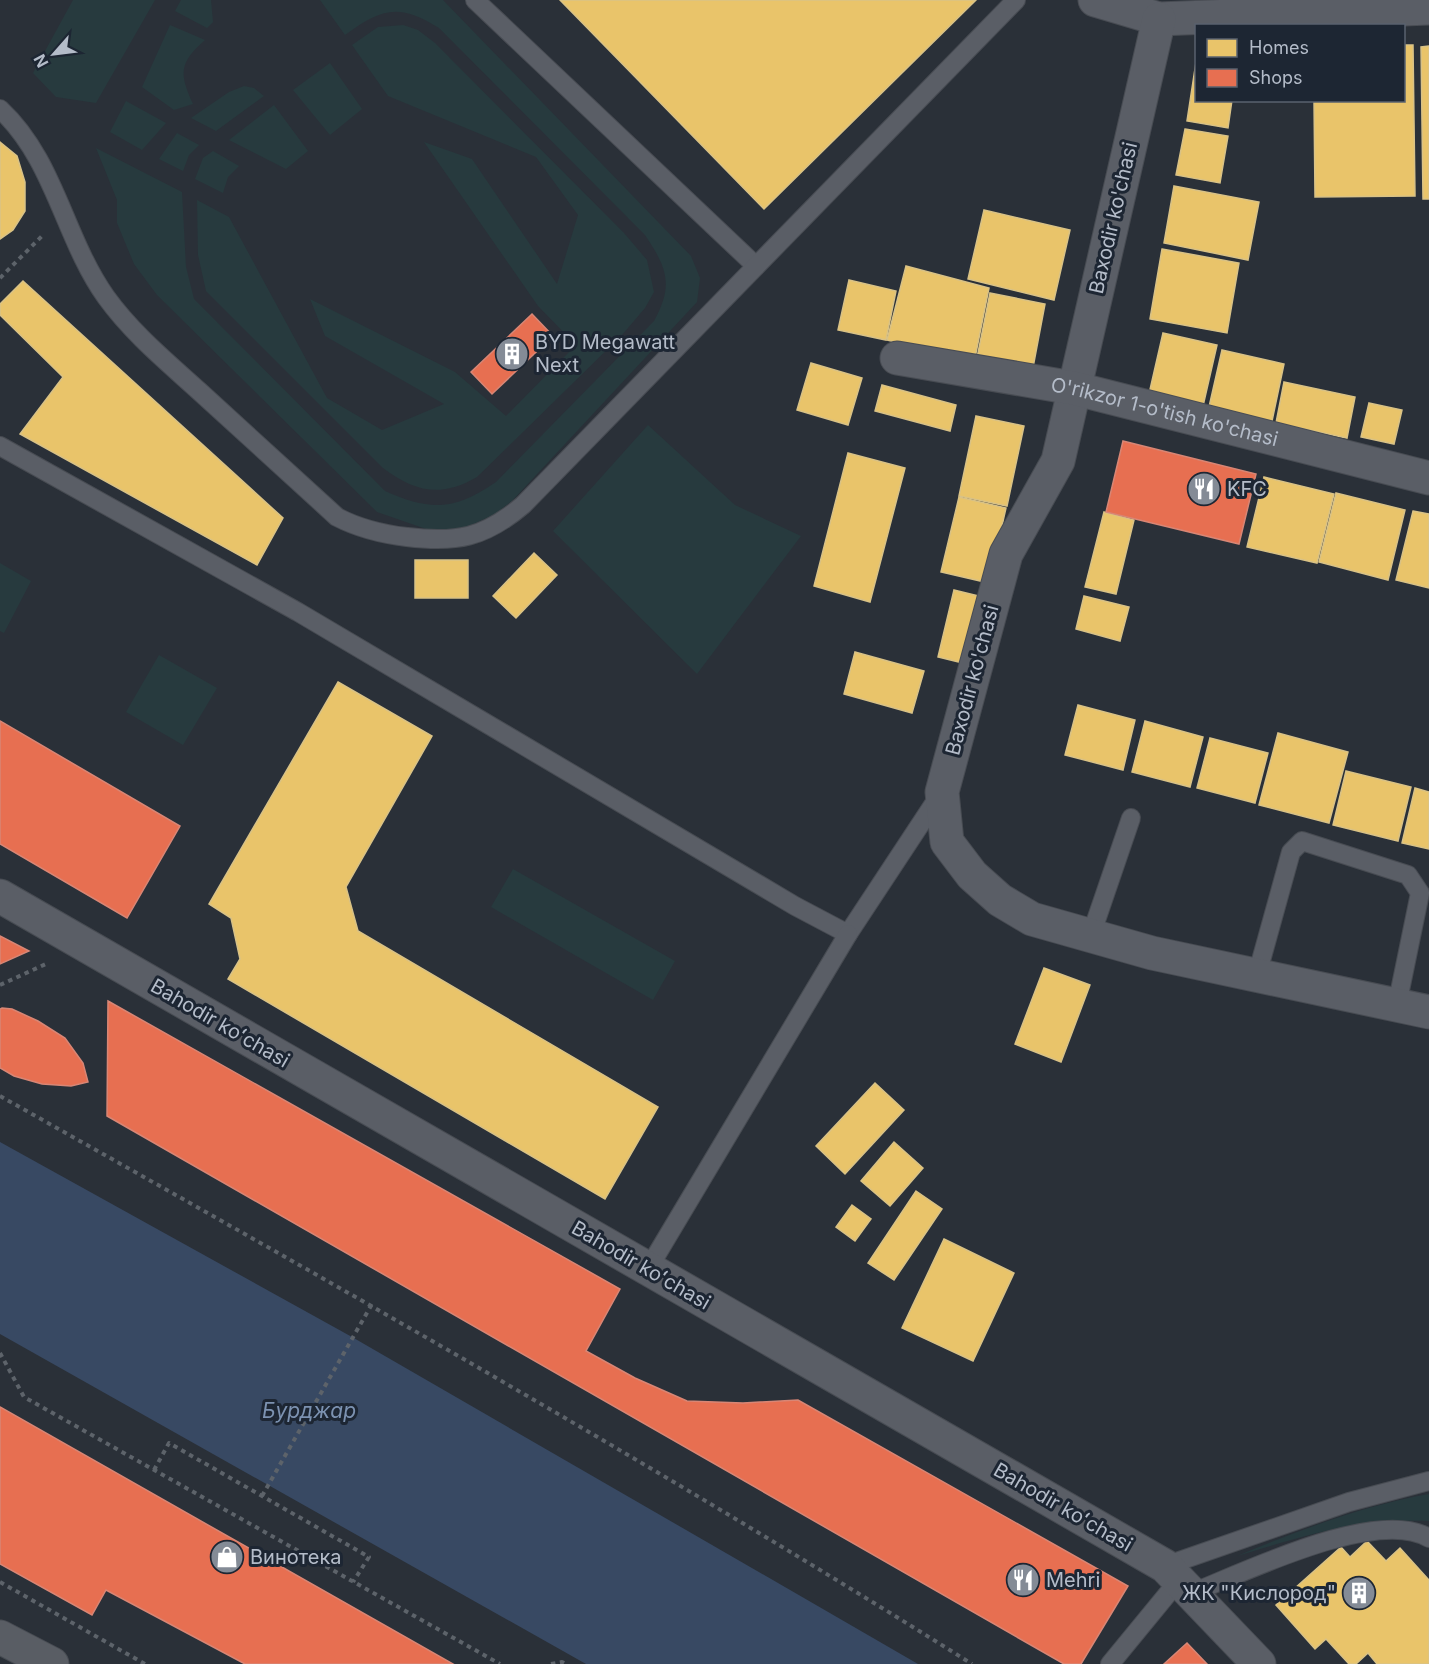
<svg xmlns="http://www.w3.org/2000/svg" width="1429" height="1664" font-family="Inter,sans-serif">
<style>
.green{fill:#273a3e}
.water{fill:#384963}
.homes{fill:#e9c46a;stroke:#d9c286;stroke-width:1.5}
.shops{fill:#e76f51;stroke:#d88675;stroke-width:1.5}
.lines{fill:none;stroke-linecap:round;stroke-linejoin:round}
.lane-casing{stroke:#484c53;stroke-width:20}
.street-casing{stroke:#484c53;stroke-width:35}
.secondary-casing{stroke:#484c53;stroke-width:35}
.path{stroke:#5d636a;stroke-width:4;stroke-dasharray:4.5 4.5;stroke-linecap:butt}
.lane{stroke:#5a5e66;stroke-width:18}
.street{stroke:#5a5e66;stroke-width:33}
.secondary{stroke:#595d64;stroke-width:33}
.labels{text-anchor:middle;dominant-baseline:central;stroke-width:6;stroke-linejoin:round;paint-order:stroke}
.street-label{font-size:20px;fill:#b4bcc9;stroke:#1d2633}
.poi-label{font-size:20px;fill:#b4bcc9;stroke:#1d2633;text-anchor:start}
.water-label{font-size:21px;font-style:italic;fill:#7c92b1;stroke:#1d2633}
</style>
<rect width="100%" height="100%" fill="#2a3038"/>
<g class="green">
<polygon points="73,0 155,0 96,103 56,97 33,73"/>
<polygon points="181,0 211,0 213,22 207,28 175,11"/>
<path d="M 320,0 L 443,0 L 691,256 L 700,278 L 697,302 L 512,501 L 495,514 L 463,529 L 445,532 L 429,530 L 377,512 L 157,295 L 134,264 L 117,223 L 117,200 L 96,148 L 182,192 L 186,267 L 194,299 L 385,491 C 430,511 454,511 496,482 L 654,321 C 674,285 667,268 645,235 L 439,28 C 399,3 382,8 345,35 Z"/>
<path d="M 170,25 L 205,40 C 179,63 179,73 193,104 L 174,110 L 142,87 Z"/>
<path d="M 403,25 L 418,30 L 435,43 L 624,233 L 647,260 L 654,292 L 645,308 L 622,335 L 477,477 C 441,498 415,492 383,468 L 206,291 L 198,255 L 197,200 L 229,217 L 327,398 L 382,430 L 444,404 L 325,336 L 310,299 L 455,372 L 506,416 L 576,345 L 538,306 L 424,142 L 472,159 L 557,284 L 578,215 L 536,157 L 388,96 L 352,45 L 378,27 Z"/>
<polygon points="330,63 362,109 330,135 293,90"/>
<polygon points="244,86 254,88 264,96 216,131 191,118 229,92"/>
<polygon points="126,101 166,123 142,150 110,132"/>
<polygon points="274,105 308,151 286,169 229,140"/>
<polygon points="177,133 199,145 189,155 183,171 159,159"/>
<polygon points="213,151 239,166 228,177 223,193 195,179 203,158"/>
<polygon points="648,425 735,505 801,536 697,674 553,531"/>
<polygon points="0,563 31,581 4,633 0,631"/>
<polygon points="159,655 217,688 183,745 126,712"/>
<polygon points="513,869 675,961 653,1000 491,907"/>
<path d="M 1429,1494 L 1429,1521 C 1359,1518 1303,1536 1237,1556 C 1300,1530 1362,1506 1429,1494 Z"/>
</g>
<polygon class="water" points="0,1142 352,1337 918,1664 586,1664 0,1334"/>
<g class="homes">
<polygon points="560,0 976,0 764,209"/>
<polygon points="1404,45 1413,45 1415,196 1315,197 1314,100 1404,100"/>
<polygon points="1429,46 1429,199 1423,199 1421,47"/>
<polygon points="1196,62 1196,100 1232,100 1228,128 1187,121"/>
<polygon points="1185,129 1228,136 1220,183 1176,175"/>
<polygon points="0,142 17,156 25,182 25,211 13,230 0,239"/>
<polygon points="1174,186 1259,202 1248,260 1164,243"/>
<polygon points="984,210 1070,230 1054,300 968,279"/>
<polygon points="1162,249 1239,263 1227,333 1150,319"/>
<polygon points="906,266 989,288 974,363 887,340"/>
<polygon points="849,280 896,291 886,340 838,330"/>
<polygon points="23,281 283,518 257,565 20,434 63,377 0,315 0,304"/>
<polygon points="990,293 1045,304 1032,373 976,363"/>
<polygon points="1163,333 1217,345 1203,406 1149,394"/>
<polygon points="1222,350 1284,364 1272,421 1209,407"/>
<polygon points="811,363 862,378 848,425 797,410"/>
<polygon points="1284,382 1355,397 1347,438 1276,423"/>
<polygon points="882,385 956,405 950,431 875,411"/>
<polygon points="1369,403 1402,410 1394,444 1361,437"/>
<polygon points="976,416 1024,426 1007,506 959,496"/>
<polygon points="848,453 905,468 870,602 814,586"/>
<polygon points="1264,477 1334,494 1317,563 1247,547"/>
<polygon points="1336,493 1405,510 1388,580 1319,562"/>
<polygon points="959,497 1006,508 989,583 941,572"/>
<polygon points="1413,511 1429,514 1429,588 1396,580"/>
<polygon points="1104,512 1134,520 1116,594 1085,587"/>
<polygon points="534,553 557,575 516,618 493,596"/>
<rect x="415" y="560" width="53" height="38"/>
<polygon points="954,590 983,597 967,664 938,657"/>
<polygon points="1084,596 1129,607 1120,641 1076,629"/>
<polygon points="855,652 924,671 912,713 844,694"/>
<polygon points="338,682 432,736 346,887 358,931 658,1107 605,1199 228,979 240,959 231,918 209,904"/>
<polygon points="1078,705 1135,720 1123,770 1065,755"/>
<polygon points="1145,721 1203,737 1190,787 1132,772"/>
<polygon points="1278,733 1348,752 1329,823 1259,805"/>
<polygon points="1210,738 1268,753 1255,803 1197,788"/>
<polygon points="1346,771 1411,787 1398,841 1333,825"/>
<polygon points="1415,788 1429,792 1429,849 1402,843"/>
<polygon points="1044,968 1090,985 1061,1062 1015,1044"/>
<polygon points="875,1083 904,1110 845,1174 816,1146"/>
<polygon points="894,1142 923,1168 890,1206 861,1181"/>
<polygon points="916,1191 942,1209 894,1280 868,1263"/>
<polygon points="852,1205 871,1219 855,1241 836,1227"/>
<polygon points="944,1239 1014,1273 973,1361 902,1328"/>
<polygon points="1367,1541 1386,1561 1400,1548 1429,1580 1429,1664 1377,1664 1368,1653 1356,1664 1349,1664 1326,1639 1315,1649 1276,1605 1341,1547 1350,1557"/>
</g>
<g class="shops">
<polygon points="532,314 553,336 492,394 471,372"/>
<polygon points="1123,441 1256,474 1239,544 1106,512"/>
<polygon points="0,721 180,826 127,918 0,844"/>
<polygon points="0,936 29,951 0,964"/>
<polygon points="108,1001 620,1289 586,1351 635,1378 687,1401 743,1403 798,1400 1128,1586 1081,1664 1064,1664 107,1116"/>
<polygon points="2,1008 12,1009 38,1021 65,1038 83,1063 88,1082 71,1086 42,1084 14,1076 0,1068 0,1009"/>
<polygon points="0,1407 453,1664 245,1664 106,1590 92,1615 0,1564"/>
<polygon points="1187,1643 1207,1664 1164,1664"/>
</g>
<g class="lines">
<g class="lane-casing">
<g id="lane">
<polyline points="475,0 756,266"/>
<path d="M 0,109 C 55,160 64,238 106,297 C 132,333 166,361 199,391 C 245,433 291,475 337,517 C 360,529 381,534 407,537 C 457,543 484,538 523,505 L 1016,0"/>
<polyline points="0,446 298,612 795,906 848,934 941,793"/>
<polyline points="1091,935 1131,818"/>
<polyline points="1257,975 1291,852 1302,841 1408,875 1420,893 1397,1005"/>
<polyline points="648,1269 848,934"/>
<polyline points="1165,1566 1349,1502 1429,1481"/>
<path d="M 1192,1593 C 1245,1572 1377,1507 1429,1538"/>
<polyline points="1110,1664 1179,1580"/>
</g>
</g>
<g class="street-casing">
<g id="street">
<polyline points="1095,0 1159,19 1429,8"/>
<polyline points="1159,19 1058,461 1006,554 942,792 947,842 972,875 1000,900 1032,919 1152,953 1429,1012"/>
<path id="s1" d="M 897,358 L 1073,388 L 1429,478"/>
<polyline points="0,896 1165,1566 1259,1664"/>
</g>
</g>
<g class="secondary-casing">
<polyline id="secondary" points="0,1637 52,1664"/>
</g>
<g class="path">
<polyline points="0,278 44,234"/>
<polyline points="0,985 48,963"/>
<path d="M 0,1096 C 327,1280 654,1464 972,1664"/>
<polyline points="0,1353 24,1397 500,1664"/>
<polyline points="154,1470 169,1443 369,1557 353,1582"/>
<polyline points="262,1496 372,1304"/>
<polyline points="0,1582 145,1664"/>
<polyline points="551,1664 562,1662 566,1664"/>
</g>
<use href="#lane" class="lane"/>
<use href="#street" class="street"/>
<use href="#secondary" class="secondary"/>
</g>
<defs>
<g id="building-disc" transform="scale(1.725)"><circle r="9.5" fill="#848b96" stroke="#1d2633"/><path d="M-4-6H4V6H1V3H-1V6H-4ZM-2.5-4.3h1.7v1.8h-1.7ZM.8-4.3h1.7v1.8H.8ZM-2.5-1h1.7V.8h-1.7ZM.8-1h1.7V.8H.8Z" fill="#fff"/></g>
<g id="restaurant-disc" transform="scale(1.725)"><circle r="9.5" fill="#848b96" stroke="#1d2633"/><path d="M-5-6h1v4h1v-4h1v4h1v-4h1v5L-1.5 .5V6h-2V.5L-5-1ZM5-6V6H3V1.5H1.5Q1.5-4 5-6Z" fill="#fff"/></g>
<g id="shop-disc" transform="scale(1.725)"><circle r="9.5" fill="#848b96" stroke="#1d2633"/><path d="M-5-2.5h2.3a2.7 3.5 0 0 1 5.4 0H5L5.5 6h-11ZM-1.5-2.5h3a1.5 2.3 0 0 0-3 0Z" fill="#fff"/></g>
</defs>
<g fill-rule="evenodd">
<use href="#building-disc" x="512" y="354"/>
<use href="#restaurant-disc" x="1204" y="489"/>
<use href="#shop-disc" x="227" y="1557"/>
<use href="#restaurant-disc" x="1023" y="1580"/>
<use href="#building-disc" x="1359" y="1593"/>
</g>
<g class="labels">
<g class="street-label">
<text transform="translate(1113 218) rotate(-77)">Baxodir ko'chasi</text>
<text stroke="none"><textPath href="#s1" startOffset="273">O'rikzor 1-o'tish ko'chasi</textPath></text>
<text transform="translate(972 680) rotate(-75)">Baxodir ko'chasi</text>
<text transform="translate(220 1023) rotate(30)">Bahodir koʻchasi</text>
<text transform="translate(641 1265) rotate(30)">Bahodir koʻchasi</text>
<text transform="translate(1063 1507) rotate(30)">Bahodir koʻchasi</text>
</g>
<g class="poi-label">
<text x="535" y="342">BYD Megawatt<tspan x="535" dy="23">Next</tspan></text>
<text x="1227" y="489">KFC</text>
<text x="250" y="1557">Винотека</text>
<text x="1046" y="1580">Mehri</text>
<text x="1336" y="1593" text-anchor="end">ЖК "Кислород"</text>
</g>
<g class="water-label">
<text x="309" y="1410">Бурджар</text>
</g>
</g>
<rect x="1195" y="24" width="210" height="78" fill="#1d2633" stroke="#59626f" stroke-width="1.5"/>
<rect x="1207" y="39" width="30" height="18" fill="#e9c46a" stroke="#59626f" stroke-width="1.5"/>
<text x="1249" y="54" font-size="18" fill="#b4bcc9">Homes</text>
<rect x="1207" y="69" width="30" height="18" fill="#e76f51" stroke="#59626f" stroke-width="1.5"/>
<text x="1249" y="84" font-size="18" fill="#b4bcc9">Shops</text>
<g transform="translate(54 54) rotate(242)" stroke="#1d2633" stroke-width="4.5" paint-order="stroke">
<path d="M0-4.5L10 22L0 15L-10 22Z" fill="#b4bcc9"/>
<text y="-9" font-size="16" font-weight="bold" text-anchor="middle" fill="#b4bcc9">N</text>
</g>
</svg>
